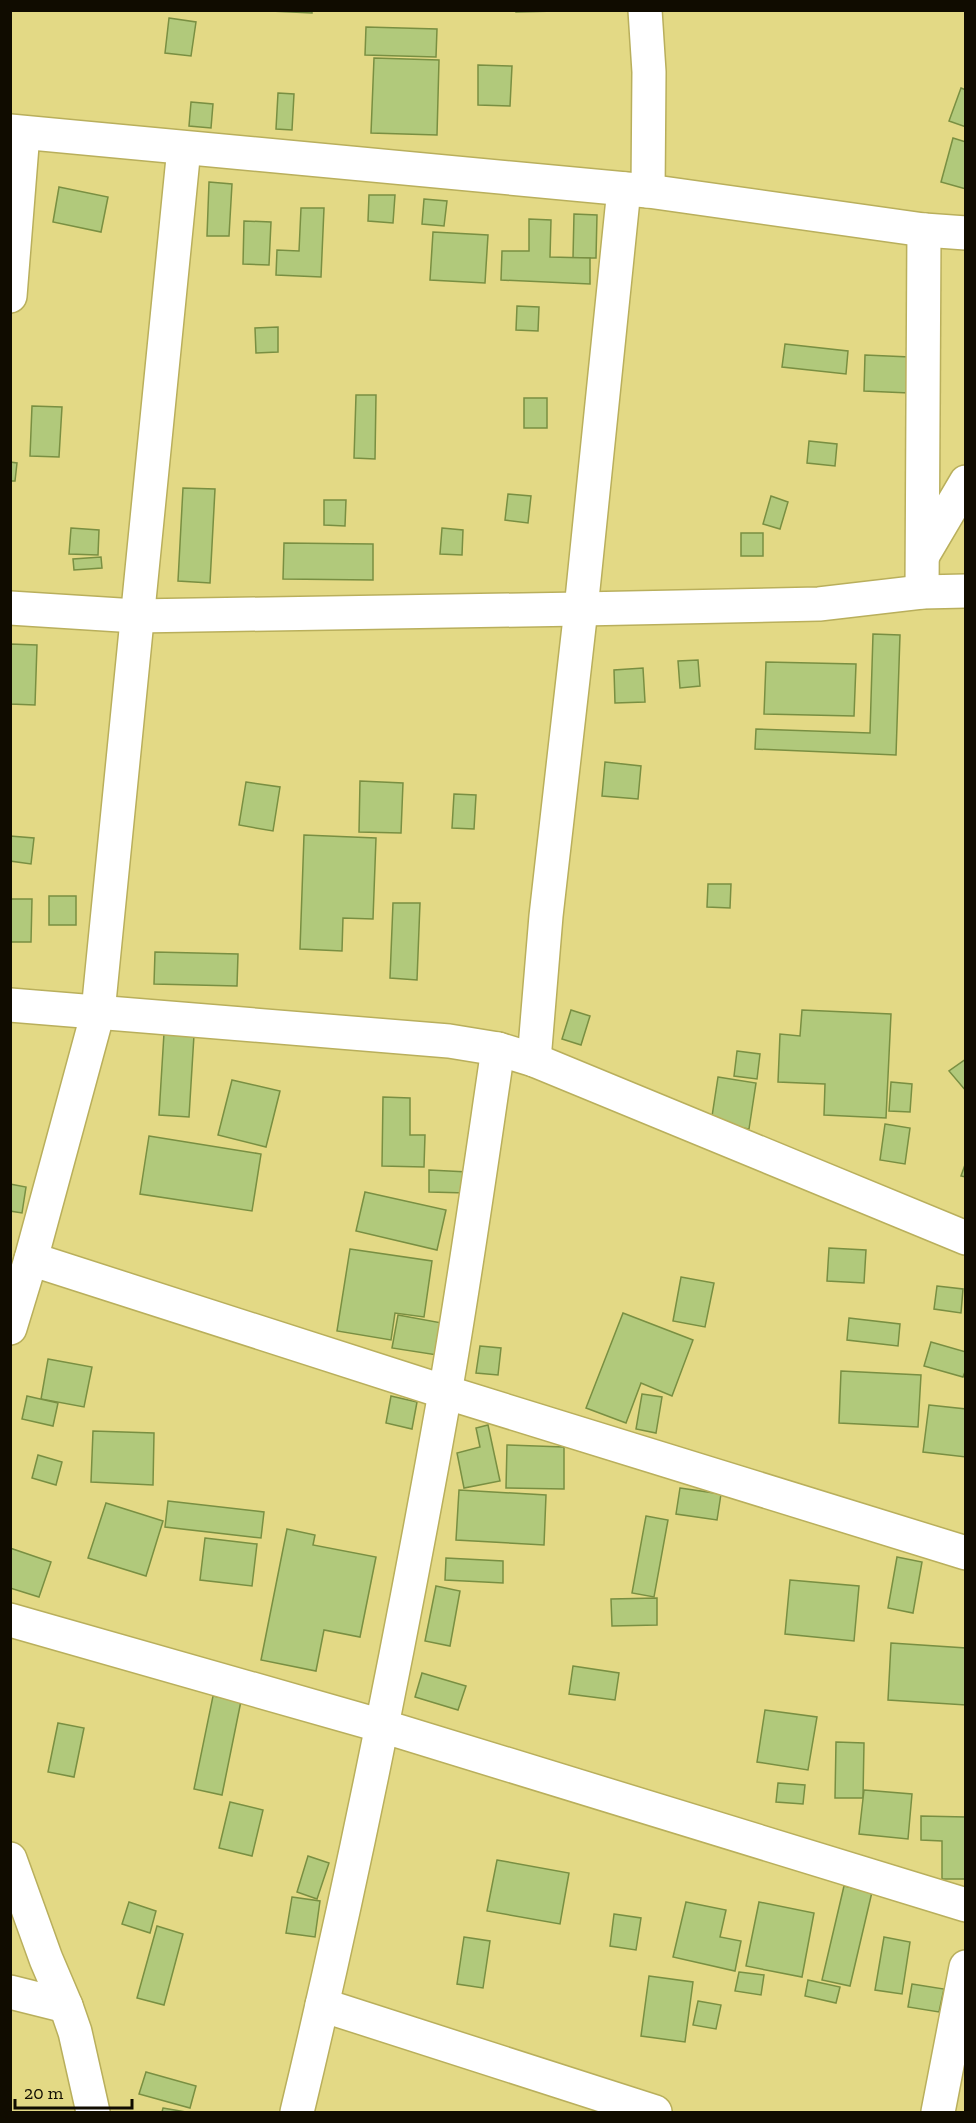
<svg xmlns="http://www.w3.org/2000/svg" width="976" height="2123" font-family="'Zilla Slab',serif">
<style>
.building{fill:#b1c97b;stroke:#798f42;stroke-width:1.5}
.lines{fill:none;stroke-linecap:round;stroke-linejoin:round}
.minor-casing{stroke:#b9af5c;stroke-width:36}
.minor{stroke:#fff;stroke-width:33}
</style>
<rect width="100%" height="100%" fill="#e3d985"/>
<g class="building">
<polygon points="251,10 312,10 312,13"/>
<polygon points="516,10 557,10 557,11 516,12"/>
<polygon points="169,18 196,22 191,56 165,53"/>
<polygon points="366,27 437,29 436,57 365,55"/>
<polygon points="374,58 439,60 437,135 371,133"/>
<polygon points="478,65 512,66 510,106 478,105"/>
<polygon points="961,88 966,90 966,127 949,121"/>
<polygon points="278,93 294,94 292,130 276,129"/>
<polygon points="191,102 213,104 211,128 189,126"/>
<polygon points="953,138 966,142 966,189 941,182"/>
<polygon points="209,182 232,184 229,236 207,236"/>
<polygon points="59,187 108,197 101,232 53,222"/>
<polygon points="369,195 395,195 393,223 368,221"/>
<polygon points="424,199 447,201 444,226 422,224"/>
<polygon points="301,208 324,208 321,277 276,275 277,250 299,251"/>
<polygon points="574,214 597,215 596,258 573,258"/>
<polygon points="529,219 551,220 550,257 590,258 590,284 501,280 502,251 529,251"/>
<polygon points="244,221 271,222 269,265 243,264"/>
<polygon points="433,232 488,235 485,283 430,280"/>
<polygon points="517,306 539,307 538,331 516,330"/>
<polygon points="278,327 278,352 256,353 255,328"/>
<polygon points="785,344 848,351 846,374 782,367"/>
<polygon points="865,355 910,357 909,393 864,391"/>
<polygon points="356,395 376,395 375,459 354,458"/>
<rect x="524" y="398" width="23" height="30"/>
<polygon points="32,406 62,407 59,457 30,456"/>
<polygon points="809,441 837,444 835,466 807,463"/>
<polygon points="10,462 17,463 15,481 10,481"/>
<polygon points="183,488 215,489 210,583 178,581"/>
<polygon points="508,494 531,496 528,523 505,520"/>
<polygon points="771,496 788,502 780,529 763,524"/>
<polygon points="324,500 346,500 345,526 324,525"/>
<polygon points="71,528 99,530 98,555 69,554"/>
<polygon points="442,528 463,530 462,555 440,554"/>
<rect x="741" y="533" width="22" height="23"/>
<polygon points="284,543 373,544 373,580 283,579"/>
<polygon points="101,557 102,568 74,570 73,559"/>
<polygon points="873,634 900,635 896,755 755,749 756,729 870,733"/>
<polygon points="10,644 37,645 35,705 10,704"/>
<polygon points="698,660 700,686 680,688 678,661"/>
<polygon points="766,662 856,664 854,716 764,714"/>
<polygon points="643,668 645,702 615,703 614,670"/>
<polygon points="605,762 641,766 638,799 602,796"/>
<polygon points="360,781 403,783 401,833 359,832"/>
<polygon points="246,782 280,787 273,831 239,825"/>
<polygon points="454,794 476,795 474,829 452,828"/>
<polygon points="304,835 376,838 373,919 343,918 342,951 300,949"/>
<polygon points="10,836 34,838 31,864 10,861"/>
<polygon points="708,884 731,884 730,908 707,907"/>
<rect x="49" y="896" width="27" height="29"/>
<polygon points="10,899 32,899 31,942 10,942"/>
<polygon points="393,903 420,903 417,980 390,978"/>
<polygon points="155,952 238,954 237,986 154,984"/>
<polygon points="571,1010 590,1016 581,1045 562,1039"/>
<polygon points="802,1010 891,1014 886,1118 824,1115 825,1084 778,1082 780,1034 800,1036"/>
<polygon points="164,1033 194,1035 189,1117 159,1115"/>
<polygon points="737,1051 760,1054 757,1079 734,1076"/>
<polygon points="966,1059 966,1091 949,1071"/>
<polygon points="718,1077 756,1083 749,1129 711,1123"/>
<polygon points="232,1080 280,1091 266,1147 218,1135"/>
<polygon points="891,1082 912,1084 910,1112 889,1111"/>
<polygon points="383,1097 410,1098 410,1135 425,1135 424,1167 382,1166"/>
<polygon points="885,1124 910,1128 905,1164 880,1160"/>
<polygon points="149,1136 261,1154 252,1211 140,1194"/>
<polygon points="966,1162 966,1177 961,1176"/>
<polygon points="429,1170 468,1172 467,1193 429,1192"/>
<polygon points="10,1184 26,1187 22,1213 10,1211"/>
<polygon points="365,1192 446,1210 437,1250 356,1231"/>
<polygon points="829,1248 866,1250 864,1283 827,1281"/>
<polygon points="350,1249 432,1261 424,1317 395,1313 391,1340 337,1331"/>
<polygon points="681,1277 714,1283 705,1327 673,1321"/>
<polygon points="937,1286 963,1289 961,1313 934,1309"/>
<polygon points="623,1313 693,1340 672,1396 641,1383 626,1423 586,1408"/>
<polygon points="398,1315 442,1323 437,1355 392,1348"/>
<polygon points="849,1318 900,1324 898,1346 847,1340"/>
<polygon points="931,1342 966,1352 966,1369 963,1377 924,1366"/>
<polygon points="480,1346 501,1348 498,1375 476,1373"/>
<polygon points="48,1359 92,1367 84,1407 41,1399"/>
<polygon points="841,1371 921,1375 918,1427 839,1423"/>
<polygon points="642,1394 662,1397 656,1433 636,1429"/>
<polygon points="27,1396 58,1403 53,1426 22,1419"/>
<polygon points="391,1396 417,1402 412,1429 386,1423"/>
<polygon points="929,1405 966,1409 966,1457 923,1452"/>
<polygon points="488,1425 500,1481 464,1488 457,1453 480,1447 476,1428"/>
<polygon points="93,1431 154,1433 153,1485 91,1482"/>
<polygon points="507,1445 564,1447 564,1489 506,1488"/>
<polygon points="38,1455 62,1462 56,1485 32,1478"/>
<polygon points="680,1488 721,1494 717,1520 676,1514"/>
<polygon points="459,1490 546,1495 544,1545 456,1540"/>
<polygon points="168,1501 264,1512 261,1538 165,1527"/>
<polygon points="106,1503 163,1521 146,1576 88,1558"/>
<polygon points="646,1516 668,1520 654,1597 632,1593"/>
<polygon points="287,1529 315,1535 313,1545 376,1557 360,1637 324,1630 316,1671 261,1660"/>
<polygon points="205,1538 257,1544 252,1586 200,1580"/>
<polygon points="10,1548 51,1562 39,1597 10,1588"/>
<polygon points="897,1557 922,1562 913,1613 888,1608"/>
<polygon points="446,1558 503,1561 503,1583 445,1580"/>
<polygon points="790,1580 859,1586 854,1641 785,1634"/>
<polygon points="436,1586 460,1591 450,1646 425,1641"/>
<polygon points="657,1598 657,1625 612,1626 611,1599"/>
<polygon points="891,1643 966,1648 966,1705 888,1700"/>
<polygon points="573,1666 619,1673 615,1700 569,1694"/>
<polygon points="422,1673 466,1686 458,1710 415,1697"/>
<polygon points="213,1696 241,1701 222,1795 194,1789"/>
<polygon points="765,1710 817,1717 808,1770 757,1762"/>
<polygon points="58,1723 84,1728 74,1777 48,1772"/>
<polygon points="836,1742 864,1743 863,1798 835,1798"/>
<polygon points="778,1783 805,1785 803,1804 776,1802"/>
<polygon points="864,1790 912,1794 908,1839 859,1834"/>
<polygon points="230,1802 263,1810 252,1856 219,1848"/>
<polygon points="921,1816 966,1817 966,1879 942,1879 942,1841 921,1840"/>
<polygon points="308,1856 329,1863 317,1899 297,1892"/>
<polygon points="497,1860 569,1873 560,1924 487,1911"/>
<polygon points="844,1886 872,1892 850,1986 822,1980"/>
<polygon points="292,1897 320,1901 315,1937 286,1933"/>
<polygon points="129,1902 156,1911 150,1933 122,1924"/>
<polygon points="686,1902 726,1910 720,1937 741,1941 735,1971 673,1957"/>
<polygon points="759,1902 814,1913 802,1977 746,1966"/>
<polygon points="614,1914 641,1918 636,1950 610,1946"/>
<polygon points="157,1926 183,1934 164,2005 137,1998"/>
<polygon points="464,1937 490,1941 483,1988 457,1984"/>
<polygon points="884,1937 910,1942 902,1994 875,1990"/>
<polygon points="739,1972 764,1975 761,1995 735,1991"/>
<polygon points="649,1976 693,1982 685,2042 641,2036"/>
<polygon points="808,1980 840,1987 836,2003 805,1996"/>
<polygon points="912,1984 944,1989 939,2012 908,2007"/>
<polygon points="698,2001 721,2005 716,2029 693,2025"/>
<polygon points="146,2072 196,2086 190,2108 139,2094"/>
<polygon points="163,2108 186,2112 162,2112"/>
</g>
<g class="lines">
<g class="minor-casing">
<g id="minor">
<polyline points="645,10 649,72 648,191"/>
<polyline points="10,131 648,191 924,230 966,233"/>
<polyline points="10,296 23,133"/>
<polyline points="923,555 966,482"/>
<polyline points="922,592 924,230"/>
<polyline points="10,608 136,616 581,609 819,604 922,592 966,591"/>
<polyline points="10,1005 449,1041 498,1049 534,1060 966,1238"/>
<polyline points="534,1060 546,916 581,609 624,189"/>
<polyline points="31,1259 445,1392 966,1553"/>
<polyline points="10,1328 31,1259 98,1012 184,148"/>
<polyline points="10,1620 382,1726 966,1905"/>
<polyline points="10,1859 46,1959 66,2006 75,2032 93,2112"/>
<polyline points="10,1992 66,2006"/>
<polyline points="322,2005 655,2112"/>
<path d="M 297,2112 C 354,1875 402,1634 445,1393 C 465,1279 481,1164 498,1049"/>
<polyline points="938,2112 966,1967"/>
</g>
</g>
<use href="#minor" class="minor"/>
</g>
<rect width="976" height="2123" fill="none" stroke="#100c00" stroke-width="24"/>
<path d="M15 2099v9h117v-9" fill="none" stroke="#100c00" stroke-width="3"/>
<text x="24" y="2099" font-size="18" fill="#100c00" stroke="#e3d985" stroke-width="4.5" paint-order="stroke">20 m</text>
</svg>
